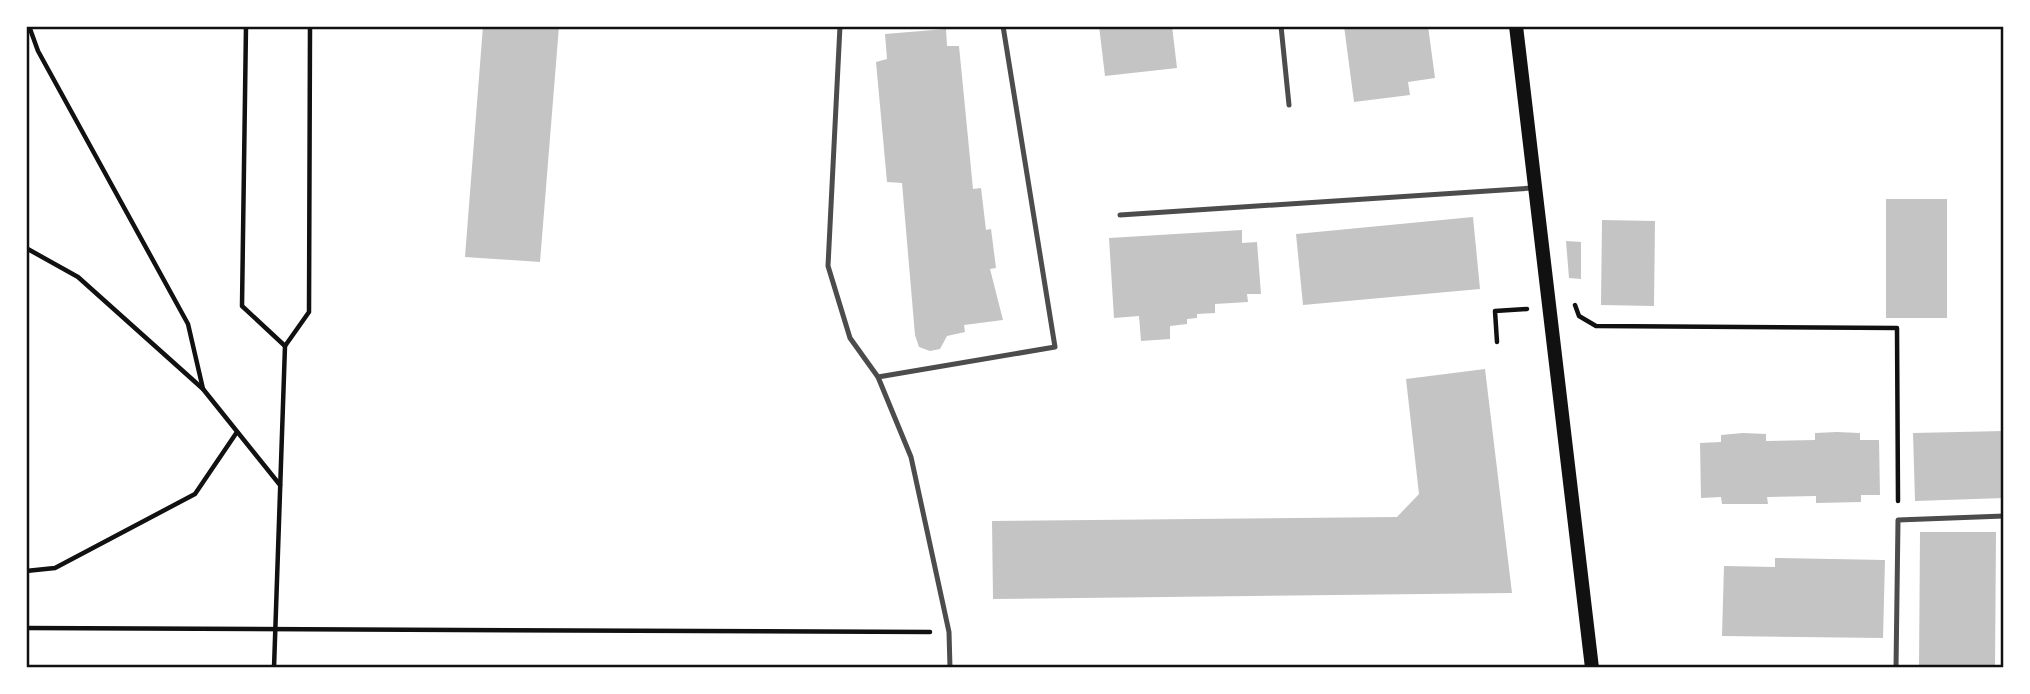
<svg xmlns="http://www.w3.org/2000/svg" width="2030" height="694" font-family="Raleway,sans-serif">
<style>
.building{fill:#c4c4c4}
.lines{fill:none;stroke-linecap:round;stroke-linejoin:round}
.path{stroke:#111;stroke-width:4.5}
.service{stroke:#4c4c4c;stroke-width:5}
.secondary{stroke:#111;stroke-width:14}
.neatline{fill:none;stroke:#111;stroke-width:2.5}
</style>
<rect width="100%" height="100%" fill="#fff"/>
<g class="building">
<polygon points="483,26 559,26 540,262 465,257"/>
<polygon points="1099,26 1172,26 1177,68 1105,76"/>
<polygon points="1344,26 1428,26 1435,78 1408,82 1410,95 1354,102"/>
<polygon points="946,29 947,46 959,46 973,189 981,188 986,230 991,229 996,268 990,269 1003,320 964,325 965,332 947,336 940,349 930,351 919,347 915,335 902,183 887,182 876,62 887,59 885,34"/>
<rect x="1886" y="199" width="61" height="119"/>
<polygon points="1473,217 1480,289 1303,305 1296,234"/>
<polygon points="1602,220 1655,221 1654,306 1601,305"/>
<polygon points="1242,230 1242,243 1257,242 1261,294 1247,294 1248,302 1215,304 1215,313 1197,314 1197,318 1187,319 1187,324 1170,326 1170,339 1141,341 1139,316 1114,318 1109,238"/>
<polygon points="1566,241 1581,242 1581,279 1569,278"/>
<polygon points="1485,369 1512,593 993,599 992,521 1397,517 1419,494 1406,379"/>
<polygon points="2004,431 2004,498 1915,501 1913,433"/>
<polygon points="1837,432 1860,433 1860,440 1879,440 1880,495 1861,495 1861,502 1816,503 1816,496 1767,497 1768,504 1722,504 1721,497 1701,498 1700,443 1721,442 1721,435 1743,433 1766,434 1766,441 1815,440 1815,433"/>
<polygon points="1920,532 1996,532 1995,668 1919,668"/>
<polygon points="1775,558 1885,560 1883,638 1722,636 1724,566 1775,567"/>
</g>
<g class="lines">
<g class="path">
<polyline points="29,26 38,51 188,324 203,389 280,485"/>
<polyline points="246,26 242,306 285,346 274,668"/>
<polyline points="26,248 78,277 203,389"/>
<polyline points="1575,305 1579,316 1596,326 1897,328 1898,501"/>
<polyline points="1497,342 1495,311 1527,309"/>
<polyline points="285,346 309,312 310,26"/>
<polyline points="26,571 55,568 195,494 237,432"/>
<polyline points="26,628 930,632"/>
</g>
<g class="service">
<polyline points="840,26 828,266 850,338 878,377 911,457 949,632 950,668"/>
<polyline points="1281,26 1289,105"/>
<polyline points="1120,215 1532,188"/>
<polyline points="878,377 1055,347 1003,26"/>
<polyline points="1896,668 1898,520 2004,516"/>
</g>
<polyline class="secondary" points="1516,26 1592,668"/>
</g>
<rect width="2030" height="694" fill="none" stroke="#ffffff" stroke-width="56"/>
<rect x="28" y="28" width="1974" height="638" class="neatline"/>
</svg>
